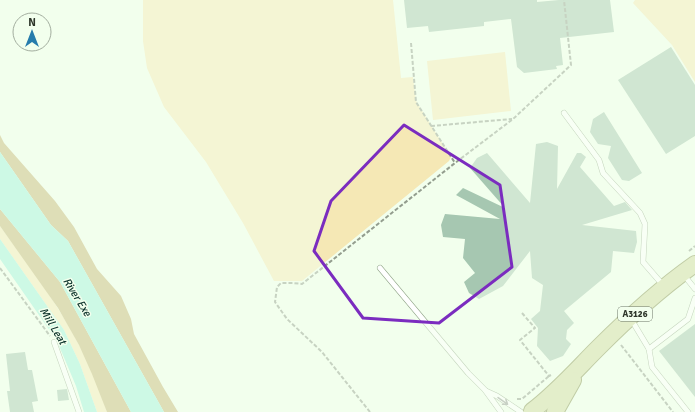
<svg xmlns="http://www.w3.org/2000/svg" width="695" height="412" font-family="Signika,sans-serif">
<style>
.green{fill:#f5e8b5}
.forest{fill:#c5b576}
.water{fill:#a0f1dc}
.building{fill:#a6c7b1}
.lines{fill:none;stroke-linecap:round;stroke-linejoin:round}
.lane-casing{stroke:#8fa386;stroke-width:6}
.primary-casing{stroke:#848f4e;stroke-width:18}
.path{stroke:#939d8e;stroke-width:2;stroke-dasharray:4 2;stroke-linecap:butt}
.lane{stroke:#fff;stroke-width:5}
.primary{stroke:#d1d9a1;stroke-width:16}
.oneway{stroke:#969a94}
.marked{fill:none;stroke:#7b2cbf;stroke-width:3;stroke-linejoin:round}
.labels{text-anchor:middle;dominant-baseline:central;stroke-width:3;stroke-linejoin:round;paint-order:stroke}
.shield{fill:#f2ffed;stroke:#687264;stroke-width:1}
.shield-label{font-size:9px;font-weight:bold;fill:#2d3529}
.water-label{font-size:11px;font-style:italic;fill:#0f362e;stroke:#f2ffed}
</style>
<rect width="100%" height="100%" fill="#f2ffed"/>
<g class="green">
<polygon points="143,0 393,0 401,78 413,77 416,101 451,157 449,161 302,281 274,281 243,223 206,162 164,107 147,68 143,41"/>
<polygon points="635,0 695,0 695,82 672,45 633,3"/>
<polygon points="505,52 511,111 433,120 427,61"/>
<path d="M 0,226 C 42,283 87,343 107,412 L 97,412 L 80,364 L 64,330 L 0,239 Z"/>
</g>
<g class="forest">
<polygon points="0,135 4,143 55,201 74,227 97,269 121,296 131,319 134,334 163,387 178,412 164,412 68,241 51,225 0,152"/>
<polygon points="0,209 60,282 131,412 107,412 92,374 79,345 58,308 0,226"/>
</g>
<g class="water">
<polygon points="0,152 51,225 68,241 164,412 131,412 60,282 0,209"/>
<polygon points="0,239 64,330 80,364 97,412 84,412 76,386 57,341 0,259"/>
</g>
<g class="building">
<polygon points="404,0 537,0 537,2 559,0 610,0 614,32 560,38 563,65 556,66 557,69 524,73 517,67 511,19 484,22 484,26 429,32 428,26 407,28"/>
<polygon points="671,47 695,85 695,136 666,154 618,80"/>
<polygon points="604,112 642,173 629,181 622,180 608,158 611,146 598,144 590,132 593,119"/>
<polygon points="547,142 558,146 557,189 577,153 581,153 586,157 580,167 614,206 625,202 632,210 582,225 636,231 637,242 634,253 613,251 611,272 564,311 574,323 567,330 566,339 571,344 563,356 550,361 537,346 538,328 531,319 540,311 543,285 532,278 530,251 503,286 479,299 469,293 464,282 475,273 463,258 465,239 443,237 441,225 445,214 500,219 456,195 463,188 505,208 470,168 477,158 487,153 530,203 536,144"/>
<polygon points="695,324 695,397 659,351"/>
<polygon points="25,352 28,370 32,370 38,401 32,402 34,412 10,412 7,391 10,391 6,354"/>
<polygon points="67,389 69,400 58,401 57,390"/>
</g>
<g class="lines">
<g class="lane-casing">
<g id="lane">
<polyline points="564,113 599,160 603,173 640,213 645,224 643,262 663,285"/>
<polyline points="380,268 468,373 485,390 501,412"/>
<polyline points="683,274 695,289"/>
<polyline points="631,319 649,349 652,367 688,412"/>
<polyline points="54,342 79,412"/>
<polyline points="649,349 688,319 695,298"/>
<polyline points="486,391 497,396 521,412"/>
</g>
</g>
<g class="primary-casing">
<g id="primary">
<path d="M 532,411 C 557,392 577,369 598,348 C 628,318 661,288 695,264"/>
<polyline points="555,412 573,380"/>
</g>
</g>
<g class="path">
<polyline points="411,43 416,102 455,163"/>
<polyline points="431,126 512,119"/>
<polyline points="689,251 695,246"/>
<polyline points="0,268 50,336"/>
<polyline points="522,313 535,328 520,340 549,376 551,375"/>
<polyline points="621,345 673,412"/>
<polyline points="517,399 522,399 549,376"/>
<polyline points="370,412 322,352 287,319 275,302 277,287 281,283 293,283 302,284 455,163 513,119 571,65 564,0"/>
</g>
<use href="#lane" class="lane"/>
<use href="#primary" class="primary"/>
</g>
<defs><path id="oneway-shaft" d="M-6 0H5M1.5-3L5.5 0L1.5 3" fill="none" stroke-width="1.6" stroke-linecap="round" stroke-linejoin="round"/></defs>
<use class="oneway" href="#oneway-shaft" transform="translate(503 401) rotate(35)"/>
<path d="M0 0H695V412H0ZM 404,125 L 500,185 L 512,267 L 439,323 L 363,318 L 314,251 L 331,201 Z" fill="#f2ffed" fill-opacity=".55" fill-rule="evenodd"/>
<path class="marked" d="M 404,125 L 500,185 L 512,267 L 439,323 L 363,318 L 314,251 L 331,201 Z"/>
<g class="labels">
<rect class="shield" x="618" y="307" width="34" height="14" rx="3"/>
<g class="shield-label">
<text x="635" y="314">A3126</text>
</g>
<g class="water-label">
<text transform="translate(77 297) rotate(58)">River Exe</text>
<text transform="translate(53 326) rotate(59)">Mill Leat</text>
</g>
</g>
<g transform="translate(32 32)"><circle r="19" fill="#f2ffed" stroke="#a3ae9f"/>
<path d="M0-3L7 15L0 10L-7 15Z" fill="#267cac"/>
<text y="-6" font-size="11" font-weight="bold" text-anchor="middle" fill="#2d3529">N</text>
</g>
</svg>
